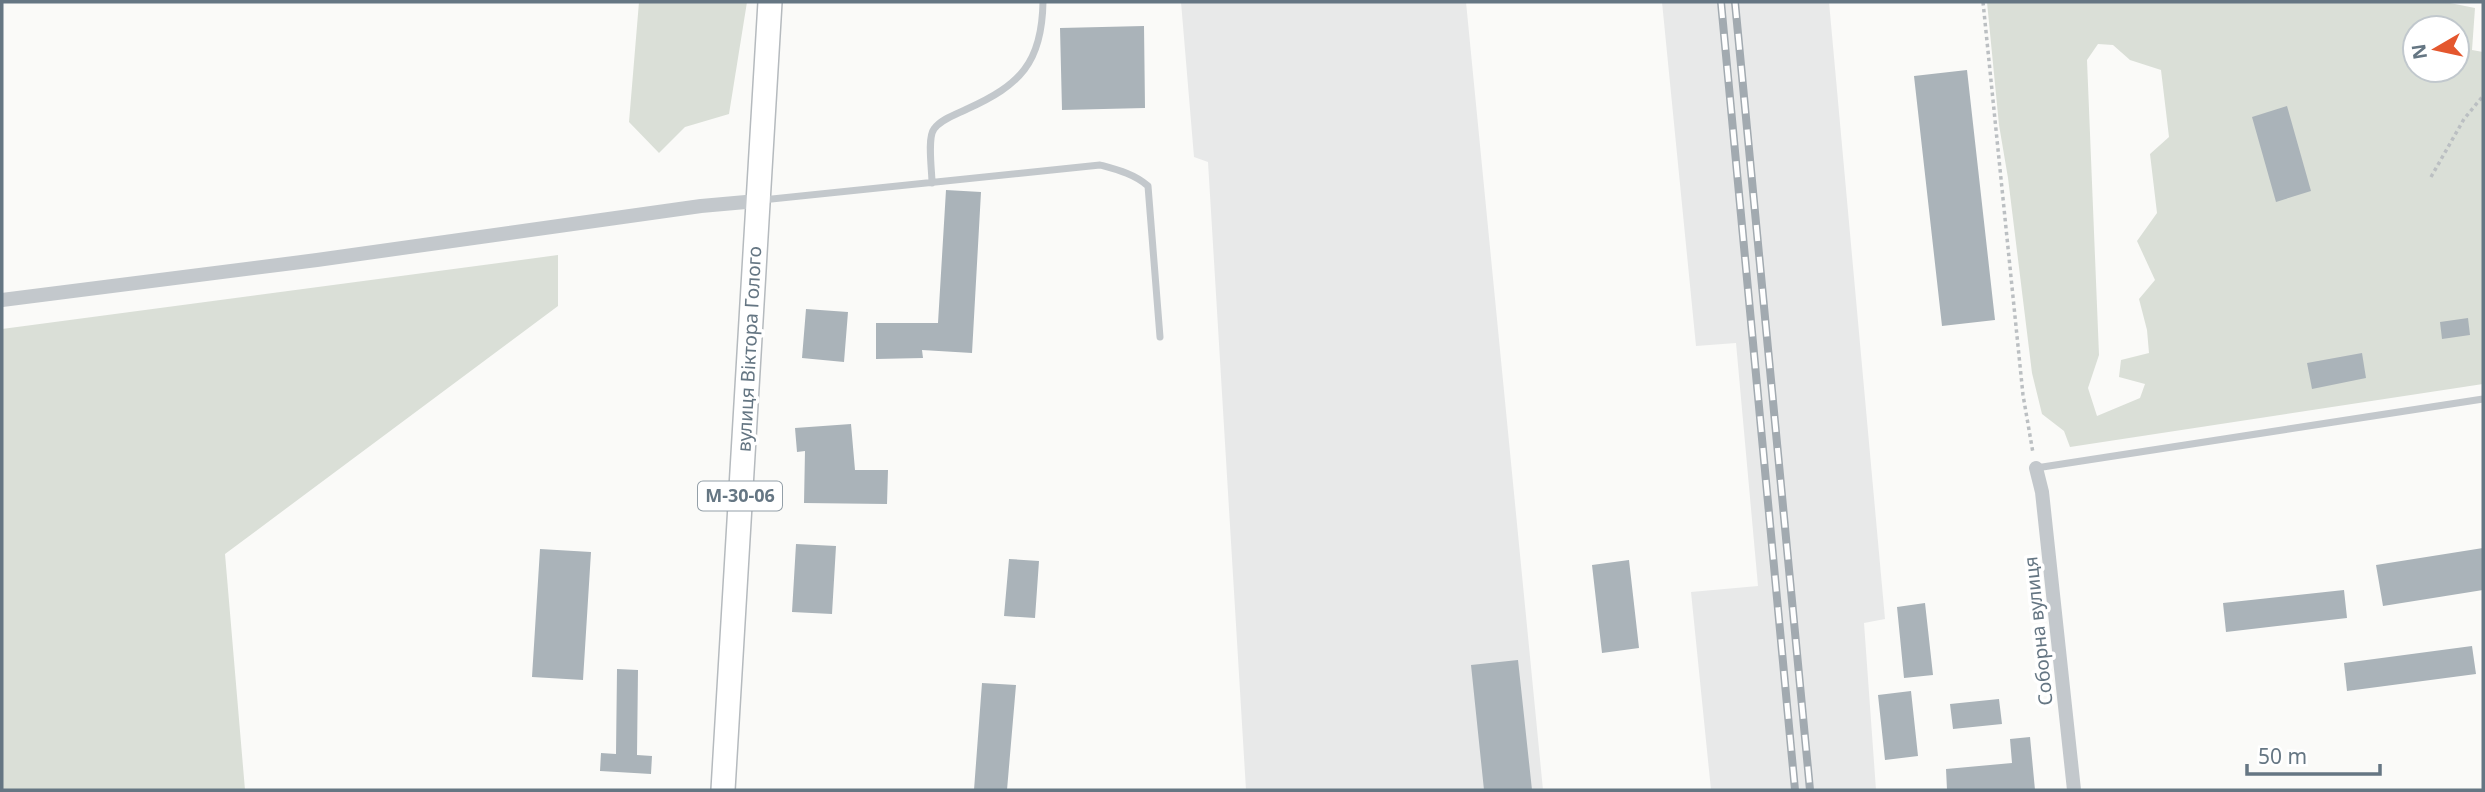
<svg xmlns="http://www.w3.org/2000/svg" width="2485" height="792" viewBox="0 0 2485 792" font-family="'Noto Sans',sans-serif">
	<rect width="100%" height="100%" fill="#fafaf8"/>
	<!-- built -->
	<path fill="#e8e9e9" d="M1181 2H1466L1543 790H1246L1208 162 1194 157Z
		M1662 2H1829L1885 619 1864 623 1876 790H1711L1691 592 1758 586 1736 343 1696 346Z"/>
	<!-- green -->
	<path fill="#dadfd7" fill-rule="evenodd" d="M639 2H747L729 114 685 127 659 153 629 122Z
		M1987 2H2445L2475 8 2472 50 2483 52V384L2070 447 2064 431 2042 414 2032 373 2008 178 1999 125ZM2415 28H2457V70H2415ZM2098 44 2113 45 2130 60 2161 70 2169 137 2150 154 2157 213 2137 241 2155 280 2139 299 2147 330 2149 353 2121 360 2119 377 2145 384 2140 398 2097 416 2088 388 2099 355 2087 60Z
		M558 255V306L225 554 245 790H2V329Z"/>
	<!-- building -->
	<path fill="#aab3b9" d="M1144 26 1145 108 1062 110 1060 28Z
		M1967 70 1995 320 1942 326 1914 76Z
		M2287 106 2311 191 2276 202 2252 117Z
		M946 190 981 192 972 353 922 350 923 358 876 359V323H938Z
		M806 309 848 312 844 362 802 358Z
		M2468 318 2470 335 2442 339 2440 322Z
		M2362 353 2366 378 2312 389 2307 363Z
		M851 424 855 470H888L887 504 804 503 805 451 797 452 795 428Z
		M796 544 836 546 832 614 792 612Z
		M2483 548V590L2383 606 2376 565Z
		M540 549 591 552 583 680 532 677Z
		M1009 559 1039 561 1035 618 1004 616Z
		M1629 560 1639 648 1602 653 1592 565Z
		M2344 590 2347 618 2226 632 2223 603Z
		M1925 603 1933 675 1904 678 1897 607Z
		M2472 646 2476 674 2347 691 2344 663Z
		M1518 660 1532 790H1484L1471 665Z
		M617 669 638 670 637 755 652 756 651 774 600 771 601 753 616 754Z
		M982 683 1016 685 1007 790H974Z
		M1911 691 1918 756 1885 760 1878 695Z
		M1999 699 2002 724 1953 729 1950 704Z
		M2030 737 2035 790H1947L1946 769 2012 763 2010 739Z"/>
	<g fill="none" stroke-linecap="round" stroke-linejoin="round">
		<defs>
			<path id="primary" d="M723 790 770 2"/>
		</defs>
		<!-- primary casing -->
		<use href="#primary" stroke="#b5babe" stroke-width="26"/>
		<!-- path -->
		<path stroke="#bbbfc2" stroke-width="3.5" stroke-dasharray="3.5 3.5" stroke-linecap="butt" d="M1983 2 2023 395 2033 453
			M2431 177 2464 119 2483 96"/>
		<!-- service -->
		<path stroke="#c3c8cc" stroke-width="7" d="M932 183C932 170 927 138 934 129 941 119 957 114 967 109 1020 85 1042 63 1043 2
			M761 200 1100 165C1118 170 1134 174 1148 186L1160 337
			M2036 468 2483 399"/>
		<!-- minor -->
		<path stroke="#c3c8cc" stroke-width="14" d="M2 300 317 260 701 206 757 201
			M2036 468 2042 492 2074 790"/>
		<!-- primary -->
		<use href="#primary" stroke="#fff" stroke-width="23"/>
		<defs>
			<path id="rail" d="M1721 2 1795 790
				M1735 2 1810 790"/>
		</defs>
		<!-- rail casing -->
		<use href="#rail" stroke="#a2aab0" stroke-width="8"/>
		<!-- rail -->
		<use href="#rail" stroke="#fff" stroke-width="5" stroke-dasharray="16" stroke-linecap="butt"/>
	</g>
	<g text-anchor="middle" stroke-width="7" stroke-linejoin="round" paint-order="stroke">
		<!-- shield labels -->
		<rect fill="#fff" stroke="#939fa8" stroke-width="2" x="698" y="481.5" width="84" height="29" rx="5"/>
		<g font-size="18" font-weight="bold" fill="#657683">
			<text x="740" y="502">М-30-06</text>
		</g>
		<!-- street labels -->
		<g font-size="19" fill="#657683" stroke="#fff">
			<text transform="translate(749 349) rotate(-87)" y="7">вулиця Віктора Голого</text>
			<text transform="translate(2038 631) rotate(-96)" y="7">Соборна вулиця</text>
		</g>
	</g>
	<!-- border -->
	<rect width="2485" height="792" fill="none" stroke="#657683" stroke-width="7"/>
	<!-- north arrow -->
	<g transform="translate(2436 49) rotate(261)"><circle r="33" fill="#ffffff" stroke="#c1c8cd" stroke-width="2"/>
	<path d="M0-5L12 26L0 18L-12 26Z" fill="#e4572e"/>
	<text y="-10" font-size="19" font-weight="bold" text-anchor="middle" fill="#657683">N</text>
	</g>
	<!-- scale -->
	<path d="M2247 764v10h133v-10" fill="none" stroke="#657683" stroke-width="3.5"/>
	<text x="2258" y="764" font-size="21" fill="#657683" stroke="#ffffff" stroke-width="5" paint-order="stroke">50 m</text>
</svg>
